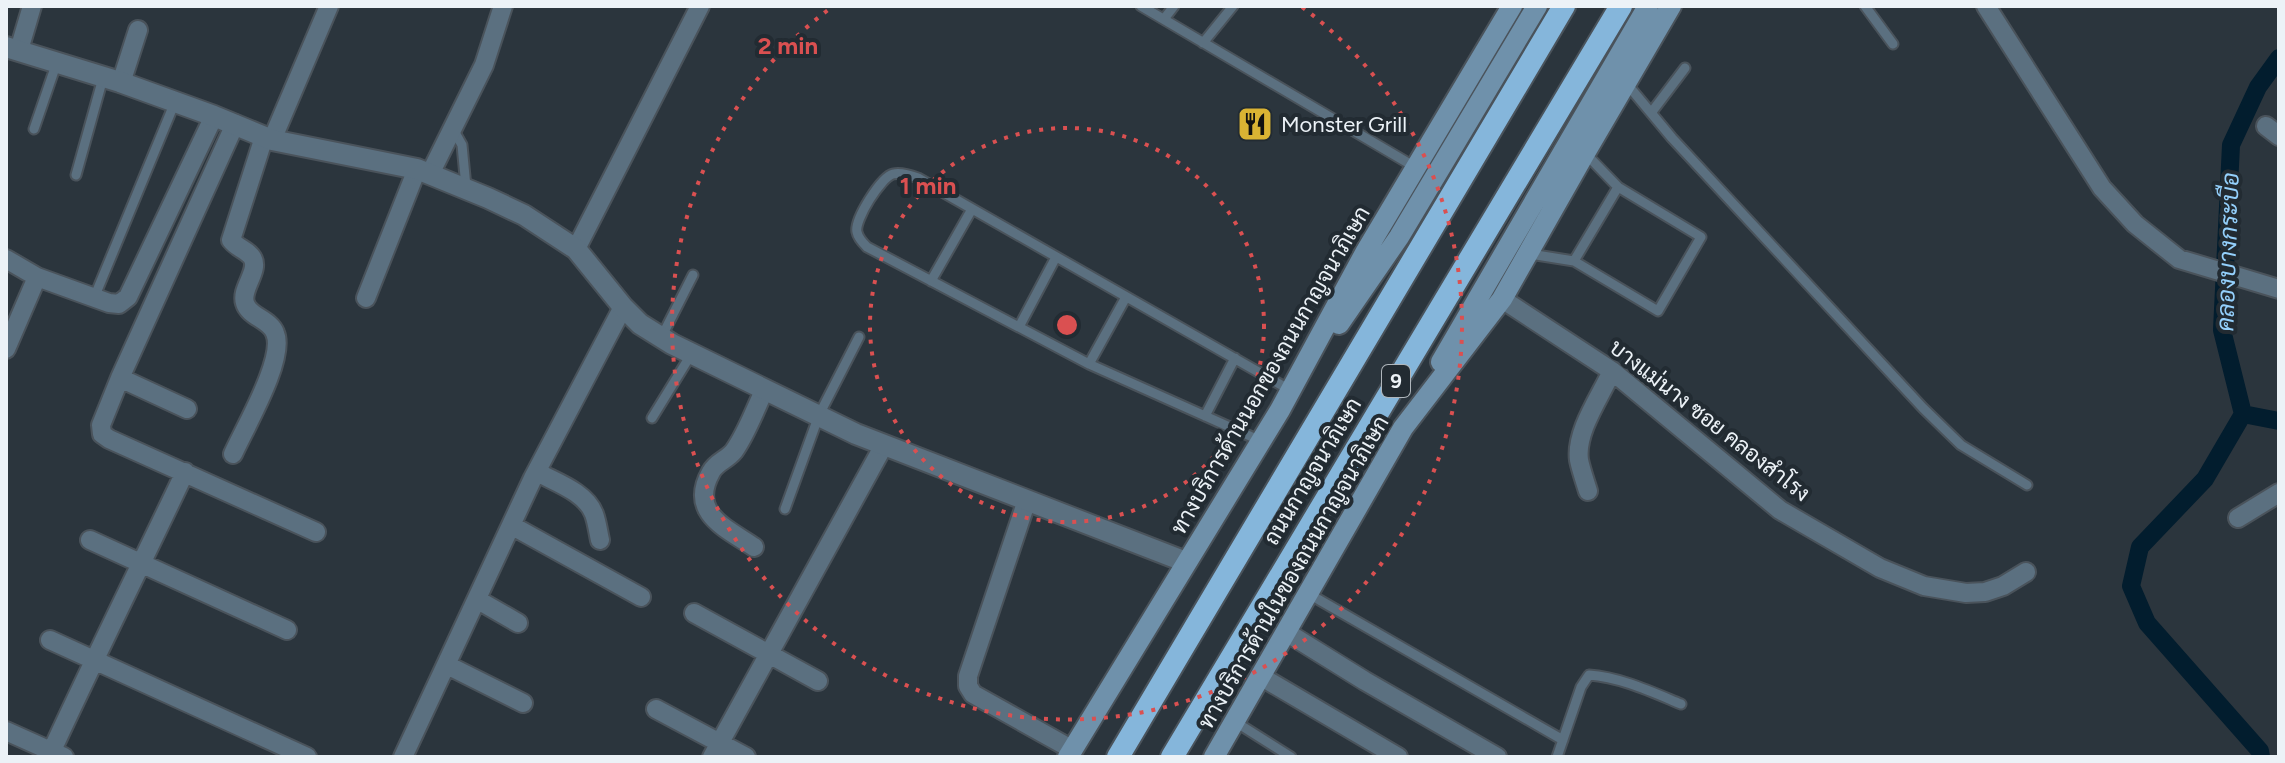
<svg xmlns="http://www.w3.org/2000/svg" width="2285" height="763" viewBox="0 0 2285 763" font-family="Figtree,Sarabun,sans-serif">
	<rect width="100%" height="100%" fill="#2b353d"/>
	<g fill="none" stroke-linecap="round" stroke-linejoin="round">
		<!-- canal -->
		<path stroke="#021d2e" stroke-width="18" d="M2243 414 2279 421
			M2261 757 2260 751 2147 623 2131 586 2140 547 2205 479 2243 414 2222 330 2231 145 2258 87 2279 58"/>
		<defs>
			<path id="service" d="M1141 6 1415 167
				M1865 6 1893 44
				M1164 19 1174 6
				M1203 43 1233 6
				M1627 84 1672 138 1923 408 1961 445 2027 485
				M1651 113 1685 68
				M34 129 57 62
				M453 129 462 145 466 187
				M76 175 103 78
				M1530 254 1574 261 1658 311 1701 237 1618 187 1585 153
				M1574 261 1618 187
				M931 281 972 209
				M94 298 175 102
				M1019 327 1056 257
				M661 338 693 275
				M1089 364 1126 297
				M1205 416 1235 358
				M652 418 692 353
				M1261 441 1089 364 867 247C863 243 858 238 857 232 854 220 881 177 893 174 901 172 910 175 918 178L1290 390
				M785 509 819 415 859 337
				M1309 594 1563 740
				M1234 721 1291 757
				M1557 757 1581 687 1589 675C1620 677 1652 692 1681 704"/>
			<path id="minor" d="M1986 6 2102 188 2135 224 2179 259 2279 289
				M19 50 32 6
				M121 83 138 30
				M235 124 120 378 101 425 102 434 109 439 316 532
				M2266 126 2279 136
				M272 140 329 6
				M430 174 484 65 503 6
				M576 249 700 6
				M6 259 37 277
				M366 298 417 169
				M1502 299 1612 371 1780 510 1880 568 1924 586 1966 593 1985 592 2003 586 2026 572
				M6 349 37 277 109 303 119 304 128 297 214 116
				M120 378 187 409
				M233 454C244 429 286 358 275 333 270 319 249 317 245 303 240 288 262 269 251 256 245 249 237 248 231 240L264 137
				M537 472C555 482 586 492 594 514 597 522 598 531 600 540
				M1588 491C1585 481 1581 470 1579 460 1575 432 1600 397 1612 371
				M1027 500 968 676V686L973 694 1073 750
				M2238 518 2279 493
				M511 525 641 597
				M90 540 287 630
				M754 547C726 528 688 513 711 472 716 462 727 460 734 451 747 433 755 409 765 389
				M478 600 518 623
				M694 613 818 681
				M1286 632 1365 681 1497 757
				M50 640 307 757
				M447 665 523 703
				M1260 676 1398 757
				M656 709 746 757
				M6 731 64 757
				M49 757C93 661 140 567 185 472
				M403 757 533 478 623 307
				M712 757 884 445"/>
			<path id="tertiary" d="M6 47 120 82 214 116 272 140 417 169 488 198 524 215 576 249 623 307 640 324 672 344 856 434 1186 562"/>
			<path id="secondary" d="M1339 324 1399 237 1537 6
				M1441 362 1648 6
				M1068 757 1280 410 1366 251 1512 6
				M1214 757 1403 428 1502 299 1585 153 1671 6"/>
			<path id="trunk" d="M1118 757 1564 6
				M1172 757 1621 6"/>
		</defs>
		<!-- service casing -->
		<use href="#service" stroke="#4a535b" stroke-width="13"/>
		<!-- minor casing -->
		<use href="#minor" stroke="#4a535b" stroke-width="22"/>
		<!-- tertiary casing -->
		<use href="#tertiary" stroke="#4a535b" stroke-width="24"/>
		<!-- secondary casing -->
		<use href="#secondary" stroke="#4a535b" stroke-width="24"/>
		<!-- trunk casing -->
		<use href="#trunk" stroke="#4a535b" stroke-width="26"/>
		<!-- service -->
		<use href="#service" stroke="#5b7080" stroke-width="9"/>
		<!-- minor -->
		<use href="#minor" stroke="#5b7080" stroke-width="18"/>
		<!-- tertiary -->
		<use href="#tertiary" stroke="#5b7080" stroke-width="20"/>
		<!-- secondary -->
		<use href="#secondary" stroke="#6f91ab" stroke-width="20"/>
		<!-- trunk -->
		<use href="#trunk" stroke="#85b6db" stroke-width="22"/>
	</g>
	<!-- distance rings -->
	<g fill="none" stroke="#da5051" stroke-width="4" stroke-dasharray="4 8">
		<circle cx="1067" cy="325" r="197"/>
		<path d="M1302 7A395 395 0 1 1 832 7"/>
	</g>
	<!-- icons -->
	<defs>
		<symbol id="restaurant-square" viewBox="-11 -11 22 22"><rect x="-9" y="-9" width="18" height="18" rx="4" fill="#dab333" stroke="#222b32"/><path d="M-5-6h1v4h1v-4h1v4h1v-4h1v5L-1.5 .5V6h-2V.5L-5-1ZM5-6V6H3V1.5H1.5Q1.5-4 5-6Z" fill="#111"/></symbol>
	</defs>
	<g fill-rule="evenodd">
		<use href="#restaurant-square" x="1235" y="104" width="40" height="40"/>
	</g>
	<g text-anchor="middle" stroke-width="8" stroke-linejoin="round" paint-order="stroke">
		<!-- shield labels -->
		<rect fill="#222b32" stroke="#afb6bc" stroke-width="2" x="1382" y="365" width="28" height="32" rx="6"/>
		<g font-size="20" font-weight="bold" fill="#ecf2f7">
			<text x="1396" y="388">9</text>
		</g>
		<!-- poi labels -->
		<g font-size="22" fill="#ecf2f7" stroke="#222b32" text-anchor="start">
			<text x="1281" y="132">Monster Grill</text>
		</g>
		<!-- street labels -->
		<g font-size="22" fill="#ecf2f7" stroke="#222b32">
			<text transform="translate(1270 370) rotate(-60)" y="8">ทางบริการด้านนอกของถนนกาญจนาภิเษก</text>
			<text transform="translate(1710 420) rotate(38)" y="8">บางแม่นาง ซอย คลองสำโรง</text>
			<text transform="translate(1312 471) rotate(-59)" y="8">ถนนกาญจนาภิเษก</text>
			<text transform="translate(1293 572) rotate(-60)" y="8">ทางบริการด้านในของถนนกาญจนาภิเษก</text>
		</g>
		<!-- water labels -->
		<g font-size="24" font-style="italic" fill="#94d0fc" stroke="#222b32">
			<text transform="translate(2228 252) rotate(-88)" y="8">คลองบางกระบือ</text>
		</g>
	</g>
	<circle cx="1067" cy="325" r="12" fill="#da5051" stroke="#222b32" stroke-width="4"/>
	<g font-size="24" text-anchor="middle" font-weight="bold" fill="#da5051" stroke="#222b32" stroke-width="8" stroke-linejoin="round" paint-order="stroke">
		<text x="788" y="54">2 min</text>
		<text x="928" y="194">1 min</text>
	</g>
	<!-- border -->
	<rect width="2285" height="763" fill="none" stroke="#ecf2f7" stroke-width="16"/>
</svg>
